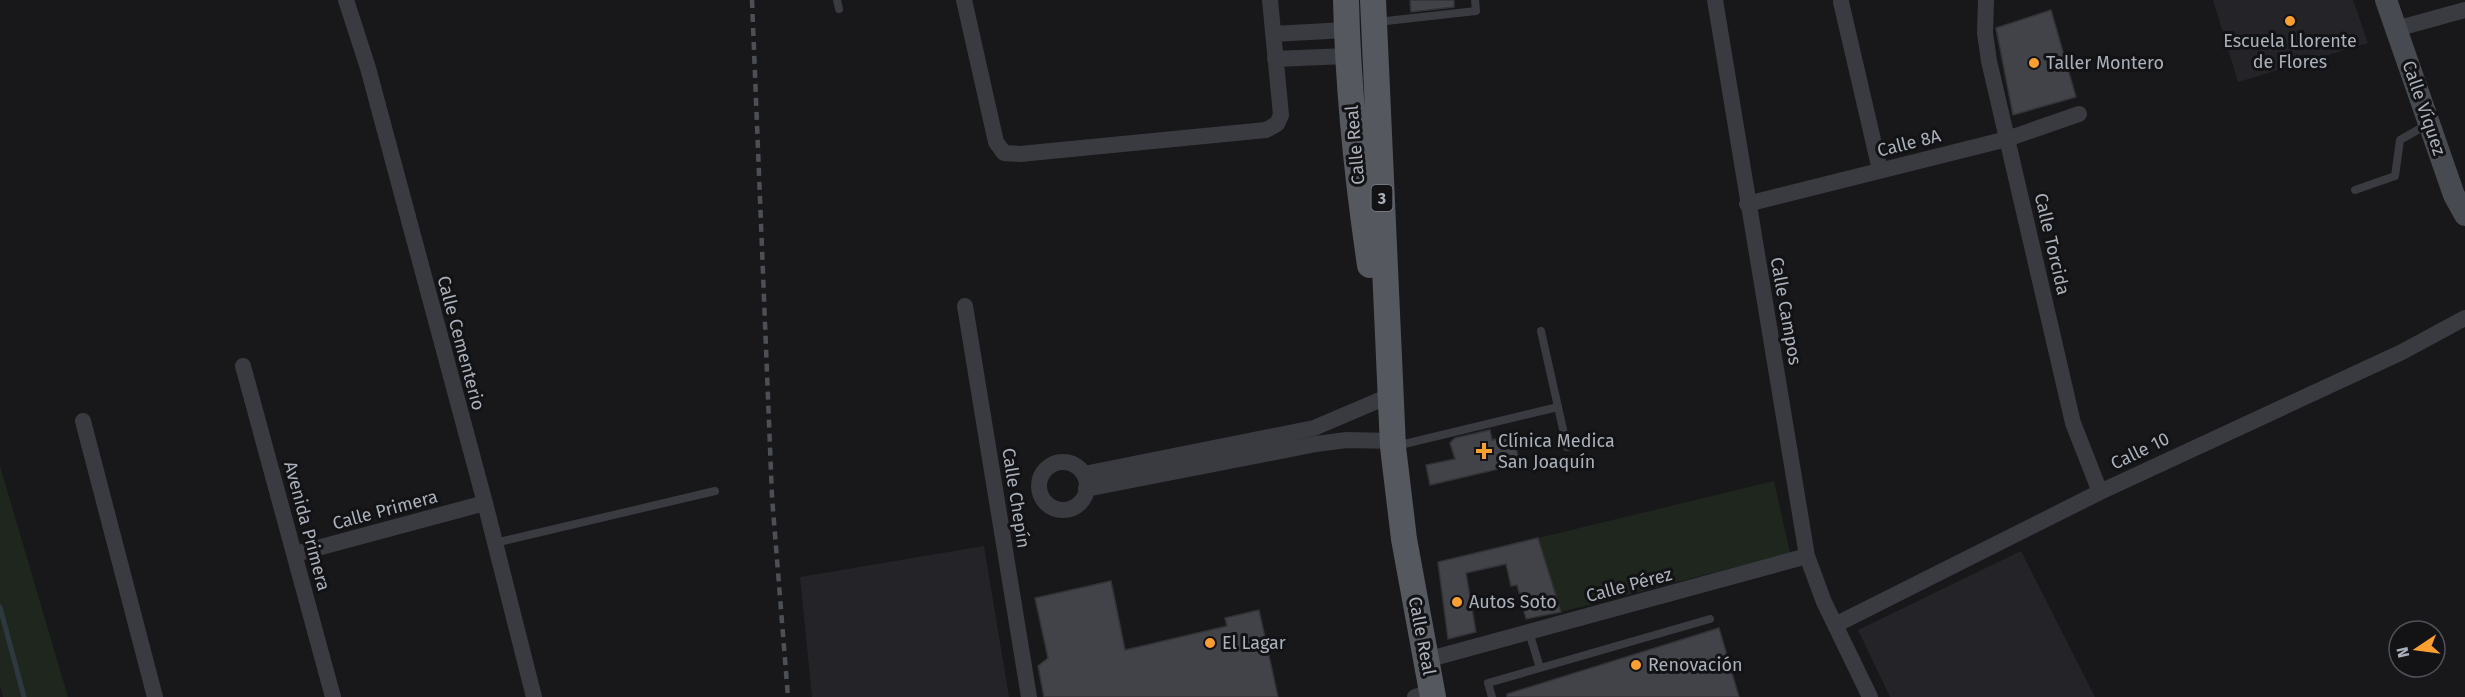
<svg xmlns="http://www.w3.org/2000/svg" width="2465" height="697" viewBox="0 0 2465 697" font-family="'Fira Sans',sans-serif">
	<rect width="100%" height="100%" fill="#18181b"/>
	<!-- built -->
	<path fill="#242428" d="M2213 0H2353L2368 43 2238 82Z
		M984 546 1009 697H812L800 577Z
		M2021 551 2095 697H1890L1858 630Z"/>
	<!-- green -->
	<path fill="#1e261e" d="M0 466 68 697H3L0 686Z
		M1774 481 1790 553 1561 612 1538 538Z"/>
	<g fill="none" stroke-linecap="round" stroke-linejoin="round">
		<!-- stream -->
		<path stroke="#2d393f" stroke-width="5" d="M0 607 24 697"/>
	</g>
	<!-- building -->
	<path fill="#424348" stroke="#323337" stroke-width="1.5" d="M1410 0H1454V7L1411 12Z
		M2051 10 2076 97 2013 115 1996 28Z
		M1490 430 1492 440 1513 435 1520 464 1430 485 1426 465 1455 459 1450 443 1455 438Z
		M1538 538 1561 612 1526 619 1517 585 1511 586 1506 564 1466 573 1476 632 1448 639 1438 562Z
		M1111 581 1125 650 1227 626 1225 618 1259 610 1278 697H1044L1038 666 1048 658 1035 598Z
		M1719 628 1739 697H1507V694Z"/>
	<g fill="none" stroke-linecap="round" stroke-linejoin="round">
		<!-- service -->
		<path stroke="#393b40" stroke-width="8" d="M837 0 839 9
			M1377 22 1476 11 1475 0
			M2355 190 2395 176 2400 140 2428 124
			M1541 331 1567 447
			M1396 446 1558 407
			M495 543 715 491
			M1540 668 1710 619
			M1492 697 1488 683 1540 668 1529 632"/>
		<!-- minor -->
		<path stroke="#393b40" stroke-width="16" d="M346 0 368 68 485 503 534 697
			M964 0 996 142 1004 153 1020 154 1266 130 1277 124 1281 115 1270 0
			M1715 0 1807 556 1824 602 1870 697
			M1986 0 1985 33 1989 61 2015 173 2073 423 2100 492
			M1841 2 1880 170
			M2396 29 2465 10
			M1273 34 1346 30
			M1275 59 1347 56
			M1747 204 2007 139 2079 114
			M965 306 1029 697
			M243 366 333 697
			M83 421 155 697
			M1039 486a24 24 0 1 1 48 0a24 24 0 1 1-48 0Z
			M1084 474 1314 428 1389 396
			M1086 489 1316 444 1347 440 1392 441
			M295 554 485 503
			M1835 625 2100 492 2402 352 2465 318
			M1426 660 1807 556
			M1415 697 1433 692"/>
		<!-- secondary -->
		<path stroke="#474a50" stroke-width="22" d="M2386 0 2454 195 2465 215"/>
		<!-- primary -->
		<path stroke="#55585f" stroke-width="26" d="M1346 0C1348 88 1357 177 1370 265
			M1373 0 1393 447 1404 539 1433 697"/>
		<!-- rail -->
		<path stroke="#4c4f55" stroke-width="4.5" stroke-dasharray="8 6" stroke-linecap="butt" d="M752 0 772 497 788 697"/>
	</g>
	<!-- markers -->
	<g fill="#fba030" stroke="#131316" stroke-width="2">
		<circle cx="2290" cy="21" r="6"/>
		<circle cx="2034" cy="63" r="6"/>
		<path d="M1481 442h6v6h6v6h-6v6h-6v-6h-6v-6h6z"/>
		<circle cx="1457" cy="602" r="6"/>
		<circle cx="1210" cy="643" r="6"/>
		<circle cx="1636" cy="665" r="6"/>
	</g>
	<g text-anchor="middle" stroke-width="6" stroke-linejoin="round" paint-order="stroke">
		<!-- shield labels -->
		<rect fill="#131316" stroke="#7d828a" stroke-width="1.5" x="1371.5" y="185" width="21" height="26" rx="4.5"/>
		<g font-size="16" font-weight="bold" fill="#aab1bb">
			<text x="1382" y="204">3</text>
		</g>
		<!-- poi labels -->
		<g font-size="18" fill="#aab1bb" stroke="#131316" text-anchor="start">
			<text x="2290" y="47" text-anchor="middle">Escuela Llorente<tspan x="2290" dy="21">de Flores</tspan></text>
			<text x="2046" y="69">Taller Montero</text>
			<text x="1498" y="447">Clínica Medica<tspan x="1498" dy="21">San Joaquín</tspan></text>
			<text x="1469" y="608">Autos Soto</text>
			<text x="1222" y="649">El Lagar</text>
			<text x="1648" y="671">Renovación</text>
		</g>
		<!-- street labels -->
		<g font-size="18" fill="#aab1bb" stroke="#131316">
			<text transform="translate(2424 108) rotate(71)" y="6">Calle Víquez</text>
			<text transform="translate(1909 143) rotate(-14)" y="6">Calle 8A</text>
			<text transform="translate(1355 145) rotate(-95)" y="6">Calle Real</text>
			<text transform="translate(2052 244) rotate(77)" y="6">Calle Torcida</text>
			<text transform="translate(1786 311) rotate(80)" y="6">Calle Campos</text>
			<text transform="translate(461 343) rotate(75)" y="6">Calle Cementerio</text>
			<text transform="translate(2140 451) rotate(-26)" y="6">Calle 10</text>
			<text transform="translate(1016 498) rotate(81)" y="6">Calle Chepín</text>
			<text transform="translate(385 510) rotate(-15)" y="6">Calle Primera</text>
			<text transform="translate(307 526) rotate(75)" y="6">Avenida Primera</text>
			<text transform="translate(1629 585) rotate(-15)" y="6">Calle Pérez</text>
			<text transform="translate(1422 636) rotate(79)" y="6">Calle Real</text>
		</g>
	</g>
	<!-- north arrow -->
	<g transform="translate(2417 649) rotate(257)"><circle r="28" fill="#131316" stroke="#4f5258" stroke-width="1.5"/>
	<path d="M0-4.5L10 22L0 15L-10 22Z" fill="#fba030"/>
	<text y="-9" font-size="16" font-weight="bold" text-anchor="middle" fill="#aab1bb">N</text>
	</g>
</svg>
